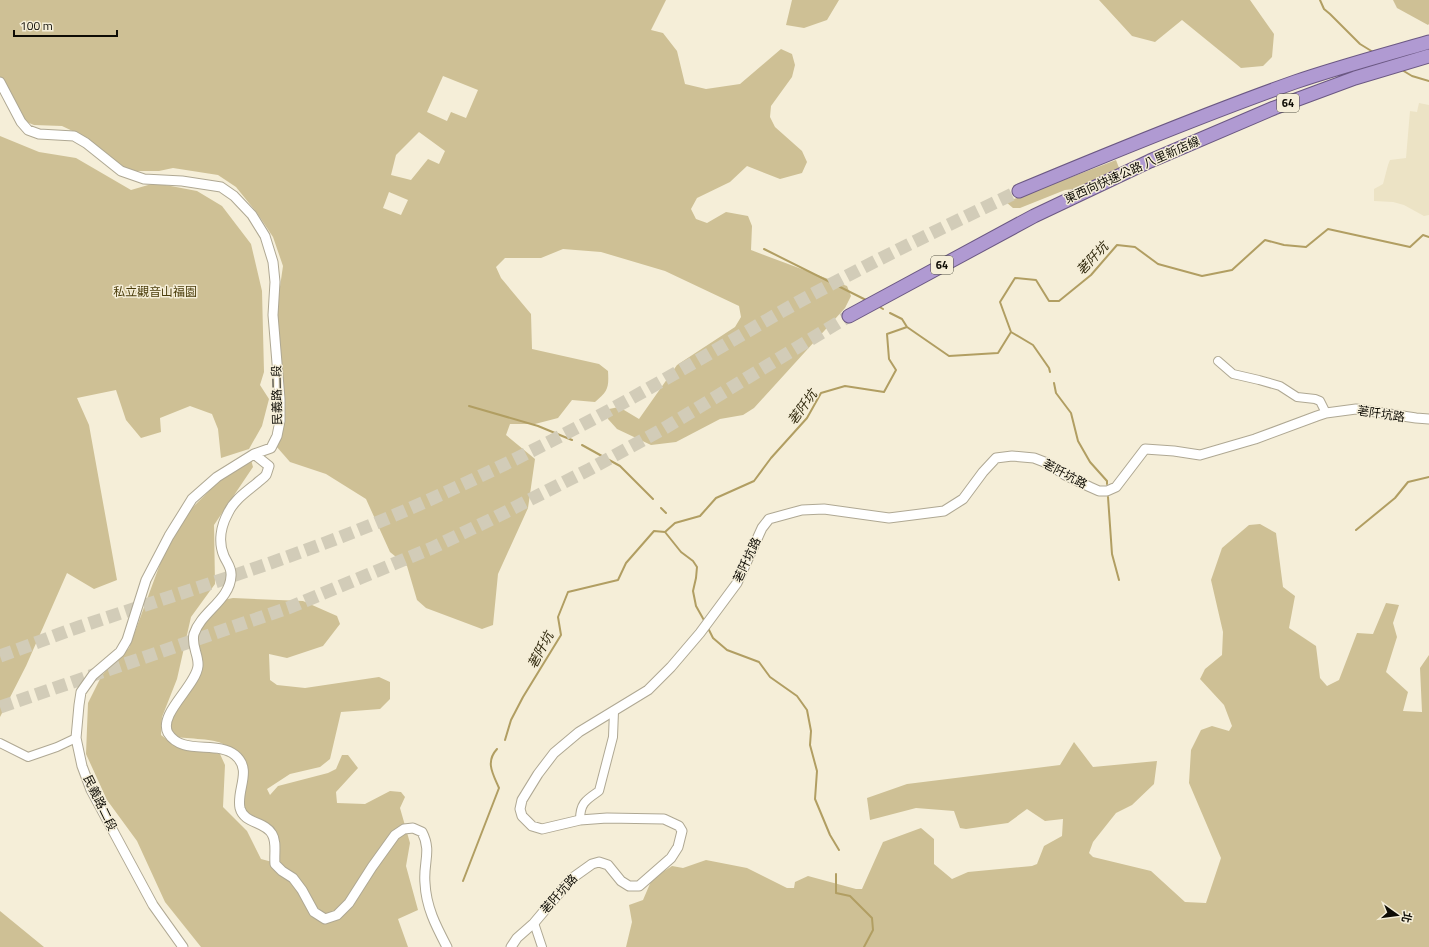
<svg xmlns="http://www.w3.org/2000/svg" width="1429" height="947" viewBox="0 0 1429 947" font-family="'Titillium Web','Noto Sans TC',sans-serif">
	<rect width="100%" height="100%" fill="#f5eed8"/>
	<!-- built -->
	<path fill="#ece3c5" d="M1419 103 1429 105V215L1424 216 1404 205 1393 202 1374 201V189L1383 184 1388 165 1390 160 1406 158 1410 111 1417 112Z"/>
	<!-- green -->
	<path fill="#cec095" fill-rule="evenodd" d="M0 0H666L651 30 663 33 677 51 685 84 706 89 740 84 781 49 792 54 795 65 792 77 771 106 770 117 775 127 802 151 807 162 802 173 780 179 747 166 730 182 697 198 691 209 696 219 707 223 726 212 748 216 752 226 751 250 847 286 851 296 845 308 754 408 743 415 720 419 676 442 651 445 617 429 608 419 609 409 619 407 639 419 677 365 735 327 741 317 739 306 665 271 601 252 563 249 541 258H505L496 267 501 278 531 314 532 349 599 364 608 371C609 388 608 391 595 402L572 400 558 418 535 424H510L506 435 535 459 528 508 498 574 493 625 482 629 426 608 417 600 407 566 390 552 366 499 326 474 290 462 276 446 274 435 280 352 276 314 283 266 273 237 257 213 236 187 218 175 173 168 159 171H135L120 166 79 134 62 126 34 125 17 118 0 83ZM443 76 478 90 466 118 451 112 447 121 427 112ZM419 132 445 151 439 164 428 159 411 180 391 175 396 155ZM389 192 408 200 401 215 383 208Z
		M792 0H839L827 20 804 28 786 25Z
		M1099 0H1250L1274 34 1272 57 1263 66 1241 68 1182 20 1155 42 1132 36Z
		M1393 0H1429V24L1428 25 1397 8Z
		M0 136 39 152 76 158 131 190 155 183 197 191 222 206 251 244 262 291 264 372 260 385 269 399 262 426 249 449 221 458 218 429 212 414 190 406 160 418 161 432 141 438 126 420 116 390 77 398 89 425 117 580 94 589 67 573 26 666 0 717Z
		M1116 160 1119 168 1074 189 1065 190 1020 208H1013L1006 202Z
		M250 456 253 467 214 525 215 584 191 617 177 679 162 717 161 735 174 745 220 754 225 765 223 807 247 831 261 859 276 863 269 828C262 824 253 821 247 816 225 799 255 757 221 743 213 739 183 738 172 737L168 727 196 667 193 640 213 602 233 598 303 601 337 616 340 624 323 646 287 658 269 654 270 680 277 685 305 688 379 677 390 682V699L380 709 341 712 330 759 320 767 290 774 267 789 270 795 278 786 328 773 336 769 342 755H348L358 768 336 792 337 803 365 804 390 791 401 792 405 797 400 808 410 843 406 866 418 910 398 919 408 947H201L165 902 137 841 107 800 86 754 88 703 102 675 129 648 170 537 184 516 240 460Z
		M1260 524 1276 533 1283 587 1295 596 1289 628 1316 646 1320 678 1327 686 1339 680 1357 633 1373 634 1386 603 1399 605 1393 623 1397 637 1386 672 1408 692 1403 711 1422 712 1420 668 1429 655V947H626L632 922 629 905 643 900 652 879 672 866 683 868 706 860 747 868 787 888H794L795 882 808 876 856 889H862L883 842 921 828 934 839V864L952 879 968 872 1032 866 1037 864 1044 846 1062 836 1063 819 1045 821 1027 809 1008 823 966 829 960 828 954 811 916 808 870 820 867 798 907 784 1060 765 1074 742 1093 767 1157 761 1154 784 1132 805 1116 813 1093 842 1089 853 1093 857 1151 871 1185 902 1206 903 1221 858 1189 783 1191 750 1201 730 1212 726 1229 731 1232 726 1224 705 1200 679 1205 669 1222 655 1223 632 1211 580 1222 548 1249 525Z
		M0 911 44 947H0Z"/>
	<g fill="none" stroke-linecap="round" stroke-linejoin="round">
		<!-- stream -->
		<path stroke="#b19e62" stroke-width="2" d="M1320 0 1324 9 1330 14 1360 44 1373 52
			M1402 70 1412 76 1429 81
			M764 249 866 300
			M878 306 883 309
			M890 313 902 319 907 327
			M1011 332 1033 345 1049 368 1050 372
			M1054 383 1056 393 1071 413 1078 441 1090 462 1107 481V484
			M469 406 538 426 572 440
			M582 445 620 466 653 499
			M1108 497 1112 554 1119 580
			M661 508 666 513
			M1356 530 1395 498 1408 482 1429 477
			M665 532 681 552 693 561 697 567 696 578 693 591 696 606 705 622
			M708 628 713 638 727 650 759 662 770 677 797 696 807 710 811 731 810 745 817 771 815 799 830 835 839 850
			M505 740 511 720 523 697 561 635 558 617 568 592 618 580 626 563 654 531 665 532 675 523 700 516 716 498 754 481 771 458 807 418 821 393 845 386 884 392 896 370 889 359 887 334 907 327 949 356 998 353 1011 332 1000 302 1015 278 1036 280 1049 301H1059L1091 275 1117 245 1135 247 1158 264 1202 276 1232 270 1265 240 1284 245 1306 247 1328 229 1410 247 1423 235 1429 237
			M836 874V893L850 896 872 918 873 930 864 947
			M463 881 499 788C493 774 485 762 497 749"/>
		<!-- trunk-tunnel -->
		<path stroke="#d2ccb8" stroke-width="13" stroke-dasharray="13 6" stroke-linecap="butt" d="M0 656C26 647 53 636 79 627 198 587 315 552 429 500 508 464 585 425 660 382 708 355 754 327 802 300 873 261 946 226 1019 191
			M0 707 288 608 432 548 494 518 590 469 663 429 849 316"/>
		<defs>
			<path id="minor" d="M1218 361 1233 374 1259 380 1280 386 1297 397 1315 399 1320 401 1326 413
				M0 743 28 757 57 747 76 738
				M580 820C580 803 586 800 599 791L613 737 614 711
				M534 923 542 947"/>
			<path id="tertiary" d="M0 82 21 122 28 130 39 134 74 136 86 143 121 171 144 179 182 181 221 187 234 196 252 215 265 236 273 262 275 282 273 315 280 399V421L277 436 271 448 254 454 217 477 192 499 169 536 146 580 127 640 120 652 93 675 81 692 79 705 76 738 82 766 91 790 153 905 183 947
				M254 454 269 466C268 469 267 473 266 475 264 478 260 480 257 483 246 492 234 500 228 513 221 526 218 542 224 556 227 563 232 568 231 576 230 600 201 612 194 634 191 646 199 655 198 666 196 686 158 714 168 733 182 756 217 740 235 755 253 770 236 790 240 808 244 824 265 821 272 834 277 842 274 854 275 864L282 871 293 878 302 890 314 912 325 919 337 915 349 903 372 867 395 835 404 829 413 828 422 832C432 851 423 863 425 883 426 907 436 926 447 947
				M511 947 517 938 534 923 571 879 592 864 599 862 608 865 621 881 629 886H639L671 858 678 847 682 831 679 826 664 819 607 818 580 820 542 829 532 826 522 816 520 809 522 800 538 774 554 753 579 732 648 690 671 667 700 633 737 583 762 528 769 519 802 510 824 509 889 518 944 511 963 499 983 472 996 458 1012 456 1034 458 1047 463 1065 475 1090 487 1099 491H1107L1116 487 1145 449 1174 451 1200 455 1255 439 1317 416 1326 413 1356 409 1416 418 1429 419"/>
			<path id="trunk" d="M1019 191C1110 153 1202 115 1295 82 1339 67 1384 55 1429 42
				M849 316 1034 216 1150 161 1274 108 1355 78 1429 56"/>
		</defs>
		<!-- minor casing -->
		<use href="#minor" stroke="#afa893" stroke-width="10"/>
		<!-- tertiary casing -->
		<use href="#tertiary" stroke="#afa893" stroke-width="11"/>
		<!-- trunk casing -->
		<use href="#trunk" stroke="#6b5883" stroke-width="15"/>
		<!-- minor -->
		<use href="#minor" stroke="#fff" stroke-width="8"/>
		<!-- tertiary -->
		<use href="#tertiary" stroke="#fff" stroke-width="9"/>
		<!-- trunk -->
		<use href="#trunk" stroke="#b09ad2" stroke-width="13"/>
	</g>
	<g text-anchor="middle" stroke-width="3" stroke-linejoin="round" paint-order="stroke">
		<!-- shield labels -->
		<g fill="#f5eed8" stroke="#535044" stroke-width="1">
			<rect x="1277" y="94" width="22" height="18" rx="3"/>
			<rect x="931" y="256" width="22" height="18" rx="3"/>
		</g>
		<g font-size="11" font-weight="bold" fill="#0e0c05">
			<text x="1288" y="107">64</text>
			<text x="942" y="269">64</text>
		</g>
		<!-- street labels -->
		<g font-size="12" fill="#0e0c05" stroke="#f5eed8">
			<text transform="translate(1132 170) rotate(-24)" y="4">東西向快速公路 八里新店線</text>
			<text transform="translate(277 395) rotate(-91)" y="4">民義路二段</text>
			<text transform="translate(1381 414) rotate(8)" y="4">荖阡坑路</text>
			<text transform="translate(1065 474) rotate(28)" y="4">荖阡坑路</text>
			<text transform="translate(747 560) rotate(-65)" y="4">荖阡坑路</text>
			<text transform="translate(100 803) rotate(64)" y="4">民義路二段</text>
			<text transform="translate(559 894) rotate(-48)" y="4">荖阡坑路</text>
		</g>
		<!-- park labels -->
		<g font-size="12" fill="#4a3c0a" stroke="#f5eed8">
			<text x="155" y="296">私立觀音山福園</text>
		</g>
		<!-- water labels -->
		<g font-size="13" font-style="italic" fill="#31290d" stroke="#f5eed8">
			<text transform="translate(1092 258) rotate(-47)" y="5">荖阡坑</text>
			<text transform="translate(802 407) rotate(-54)" y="5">荖阡坑</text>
			<text transform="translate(540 650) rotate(-62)" y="5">荖阡坑</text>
		</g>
	</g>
	<!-- north arrow -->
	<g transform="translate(1397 915) rotate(104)" stroke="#f5eed8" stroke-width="3" paint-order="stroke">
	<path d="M0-3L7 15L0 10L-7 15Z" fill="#0e0c05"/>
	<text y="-6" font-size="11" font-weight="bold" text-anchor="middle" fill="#0e0c05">北</text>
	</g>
	<!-- scale -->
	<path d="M14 30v6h103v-6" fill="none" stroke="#0e0c05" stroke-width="2"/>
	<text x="20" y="30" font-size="12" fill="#0e0c05" stroke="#f5eed8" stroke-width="3" paint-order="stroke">100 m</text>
</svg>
